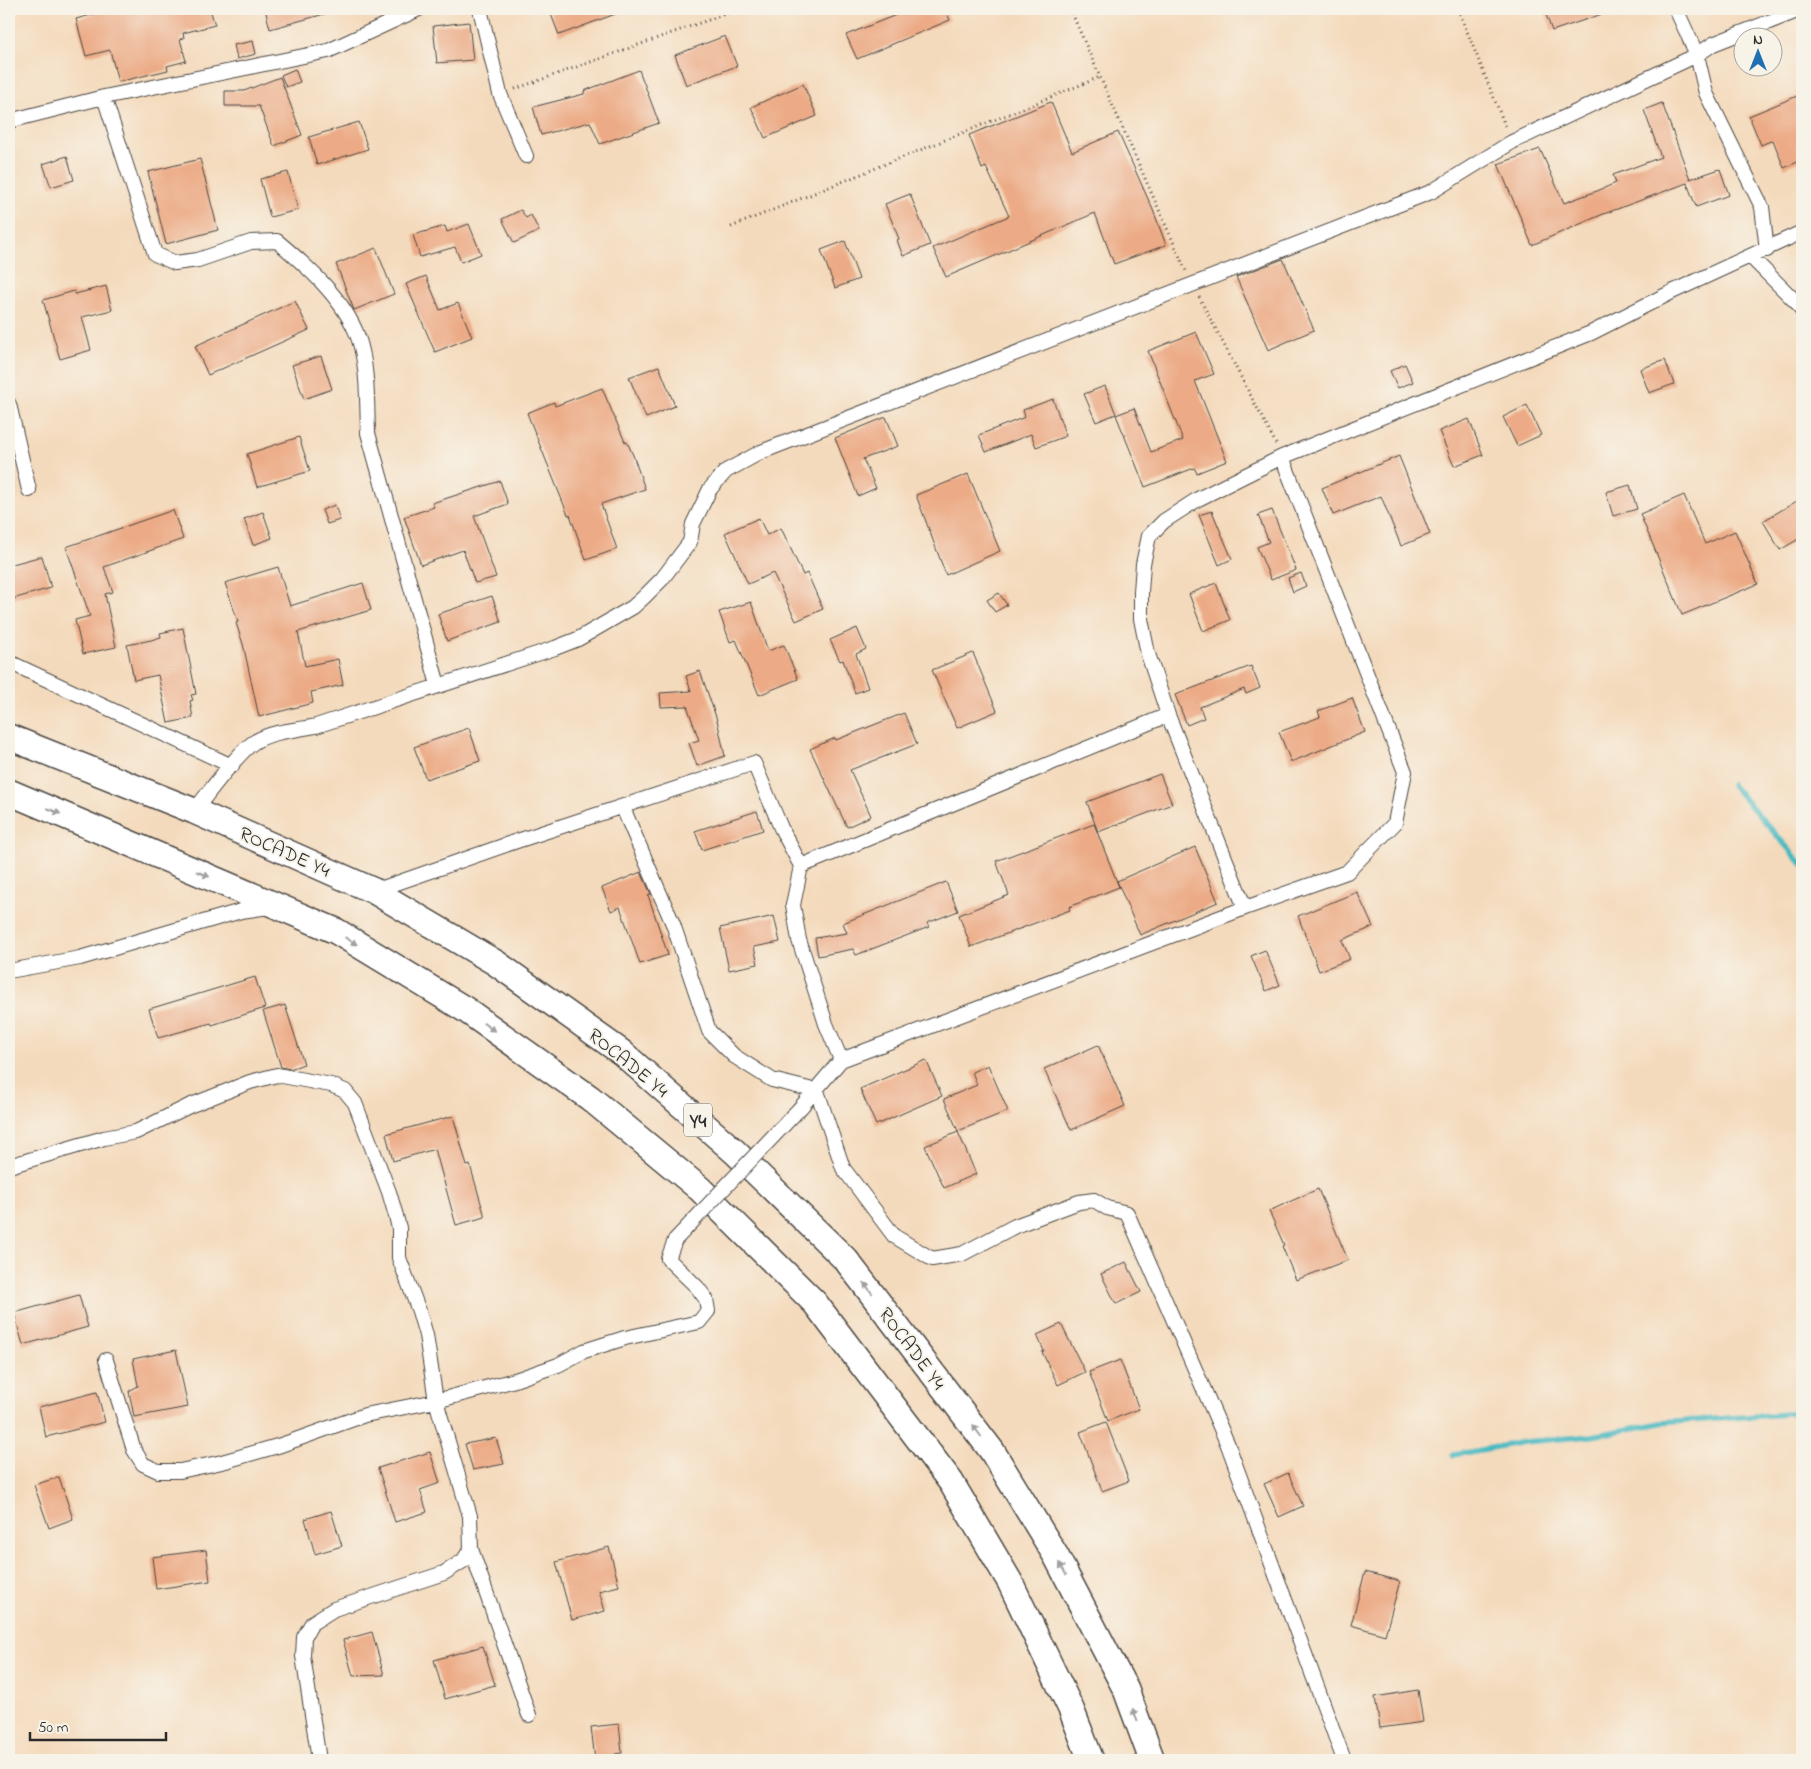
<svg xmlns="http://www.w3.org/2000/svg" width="1811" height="1769" viewBox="0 0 1811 1769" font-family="'Indie Flower',sans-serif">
	<rect width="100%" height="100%" fill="#f7f3e8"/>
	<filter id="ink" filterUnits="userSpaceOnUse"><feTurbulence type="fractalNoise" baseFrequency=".02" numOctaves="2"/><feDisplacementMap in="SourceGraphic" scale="10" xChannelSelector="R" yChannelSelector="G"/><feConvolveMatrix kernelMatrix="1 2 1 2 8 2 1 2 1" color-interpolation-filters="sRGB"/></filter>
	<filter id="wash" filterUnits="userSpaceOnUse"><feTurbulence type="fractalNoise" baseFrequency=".0096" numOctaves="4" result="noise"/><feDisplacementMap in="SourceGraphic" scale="20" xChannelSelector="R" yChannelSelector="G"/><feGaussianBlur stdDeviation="1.12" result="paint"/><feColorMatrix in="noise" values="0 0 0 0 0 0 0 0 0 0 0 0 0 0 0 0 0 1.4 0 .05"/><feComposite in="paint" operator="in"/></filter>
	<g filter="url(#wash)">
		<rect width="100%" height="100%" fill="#f4dabc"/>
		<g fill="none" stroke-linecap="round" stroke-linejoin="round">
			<!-- stream -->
			<path stroke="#4ab9c1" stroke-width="5.5" d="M1732 785 1802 864
				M1453 1455 1524 1442 1592 1436 1660 1423 1802 1413"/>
		</g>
		<g id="blocks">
			<!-- building -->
			<path fill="#ecab86" d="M113 9H210L215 25 183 33 184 38 180 39 186 61 167 66 168 70 118 82 110 50 86 56 76 19Z
				M265 9H327L328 13 270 29Z
				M549 9H626V10L559 35Z
				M911 9H945L950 20 857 59 846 35Z
				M1544 9H1610L1611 11 1552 31Z
				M469 22 473 60 437 63 433 26Z
				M725 36 737 66 686 85 675 55Z
				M253 41 256 54 237 59 234 45Z
				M295 69 300 82 286 87 281 75Z
				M639 70 659 123 600 144 590 122 541 135 533 107 584 94V91Z
				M280 77 302 135 274 146 259 106H225V91H244Z
				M803 84 817 116 765 138 751 107Z
				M1802 94V160L1784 168 1773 140 1761 145 1749 116Z
				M1051 102 1072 152 1118 132 1153 210 1166 245 1114 264 1095 213 946 277 933 248 1009 216 986 167 982 169 969 135Z
				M1662 103 1690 179 1720 169 1729 195 1696 207 1687 183 1601 215 1532 245 1498 164 1540 149 1564 203 1597 191 1616 183 1613 175 1661 157 1644 110Z
				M359 122 368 149 317 165 309 137Z
				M67 156 74 180 51 187 43 164Z
				M200 159 218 230 166 244 148 172Z
				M288 172 298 210 270 217 260 179Z
				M910 194 930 245 903 256 897 240 899 239 885 204Z
				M521 210 526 218 531 215 539 231 514 243 502 219Z
				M469 224 481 254 461 262 455 247 420 257 413 235 445 226 447 232Z
				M845 241 859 279 835 288 821 250Z
				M376 248 394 294 354 310 336 264Z
				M1283 259 1314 330 1268 350 1236 277Z
				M426 276 440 310 458 303 472 337 435 352 406 284Z
				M106 286 112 310 82 317 91 350 60 359 43 300 74 291 75 294Z
				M295 301 309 330 208 375 195 346Z
				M1196 332 1214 374 1195 381 1227 461 1197 473 1194 468 1145 487 1116 415 1134 408 1151 452 1183 440 1148 351Z
				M321 356 332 389 304 399 292 365Z
				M1665 360 1674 384 1649 393 1640 369Z
				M1405 364 1413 382 1398 388 1390 371Z
				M659 366 675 406 646 418 629 377Z
				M1105 386 1116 414 1096 422 1084 394Z
				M602 388 625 442H627L633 455 645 489 601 504 617 549 586 560 570 515H568L527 413 554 402 555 406Z
				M1053 399 1066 436 1036 447 1031 434 986 452 979 435 1025 417 1023 410Z
				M1527 405 1541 435 1517 446 1503 417Z
				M886 417 898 446 863 459 876 488 858 496 835 438Z
				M1469 419 1483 455 1454 466 1439 431Z
				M299 437 310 471 257 487 247 454Z
				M1399 456 1430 534 1401 546 1381 496 1333 515 1322 488Z
				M968 474 1000 551 946 575 916 495Z
				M500 481 508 504 474 516 496 577 475 583 463 550 421 565 404 517 434 507 432 503Z
				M1630 485 1637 509 1613 516 1606 492Z
				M1684 495 1705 544 1735 531 1758 584 1682 615 1640 514Z
				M1802 498V537L1780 550 1763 521Z
				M335 505 340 520 327 524 322 510Z
				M173 510 183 539 104 567 113 592 105 594 116 647 83 654 75 620 90 616 66 547Z
				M1272 510 1296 570 1271 580 1257 547 1269 542 1258 515Z
				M1212 511 1232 559 1219 565 1199 515Z
				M263 512 272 538 253 545 244 519Z
				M759 518 767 535 781 528 803 575 807 573 823 609 796 621 773 573 748 584 725 533Z
				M42 556 51 588 9 600V565Z
				M278 567 290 606 363 583 371 610 298 632 305 666 338 659 343 685 311 692 313 703 259 717 243 644 236 623 238 622 225 583Z
				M1301 573 1306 586 1293 592 1288 578Z
				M1216 583 1230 620 1203 631 1189 594Z
				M999 593 1007 605 995 612 987 600Z
				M492 596 501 622 447 641 438 614Z
				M751 602 768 651 784 645 798 679 759 695 736 640 730 642 719 612Z
				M183 628 196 694 191 695 193 700 190 701 193 718 168 723 158 675 134 680 127 645 151 640 161 637 160 633Z
				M857 628 866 649 856 654 868 688 855 693 843 660 840 661 830 640Z
				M973 653 997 711 957 728 932 670Z
				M1251 666 1260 688 1246 694 1244 689 1200 707 1204 718 1187 725 1175 695Z
				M700 671 717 720 725 756 697 766 689 743 699 740 687 706 661 707 660 693 691 691 686 676Z
				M1352 698 1365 732 1291 762 1279 732 1320 717 1318 711Z
				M904 713 917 744 850 770 871 816 847 827 810 749 835 738 836 740Z
				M469 728 480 761 426 779 414 747Z
				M1160 774 1172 804 1098 832 1087 802Z
				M757 811 763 830 702 850 695 831Z
				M1094 824 1119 887 1069 907 1070 910 971 947 959 915 1009 895 996 861Z
				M1195 847 1218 902 1140 935 1117 881Z
				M641 872 651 894 648 895 668 955 640 964 620 907 611 911 602 888Z
				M946 882 958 911 927 923 929 927 856 955 853 949 818 956 815 938 847 933 843 923Z
				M1357 892 1373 927 1342 940 1350 959 1319 971 1298 916Z
				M774 916 780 942 754 947 758 964 729 970 720 928Z
				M1265 950 1280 985 1266 991 1251 956Z
				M255 977 265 1008 212 1025 211 1023 158 1038 149 1009Z
				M285 1005 304 1064 290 1069 281 1067 263 1011Z
				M1098 1045 1125 1106 1071 1130 1044 1069Z
				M926 1060 942 1096 876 1125 860 1089Z
				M988 1065 1008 1111 958 1131 944 1099 977 1085 972 1072Z
				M453 1116 467 1166 470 1165 485 1217 456 1225 435 1149 393 1161 386 1134Z
				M958 1132 976 1174 944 1188 925 1146Z
				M1318 1189 1348 1260 1296 1280 1282 1246 1284 1245 1269 1211Z
				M1126 1262 1141 1292 1116 1304 1101 1274Z
				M79 1295 88 1327 23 1345 14 1313Z
				M1061 1324 1085 1372 1058 1385 1042 1352 1044 1351 1037 1335Z
				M176 1350 188 1407 134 1417 129 1391 138 1386 133 1359Z
				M1120 1360 1139 1409 1108 1421 1089 1372Z
				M97 1392 105 1422 46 1437 39 1407Z
				M1106 1422 1129 1481 1102 1491 1080 1432Z
				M496 1438 504 1464 473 1470 465 1444Z
				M430 1452 440 1483 420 1490 427 1512 395 1522 378 1468Z
				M1288 1473 1303 1506 1279 1517 1264 1484Z
				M59 1477 73 1519 49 1528 34 1485Z
				M331 1511 342 1546 315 1554 305 1519Z
				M609 1547 619 1586 599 1591 605 1611 572 1620 556 1562Z
				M206 1550 210 1581 156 1589 152 1557Z
				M1365 1572 1400 1581 1385 1635 1351 1625Z
				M372 1632 384 1675 353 1676 343 1640Z
				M483 1646 495 1685 445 1699 434 1660Z
				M1418 1690 1423 1722 1380 1728 1375 1697Z
				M619 1724 622 1753 615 1754V1760H595L591 1727Z"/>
		</g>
	</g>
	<g filter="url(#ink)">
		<use href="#blocks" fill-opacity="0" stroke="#494541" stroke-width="1"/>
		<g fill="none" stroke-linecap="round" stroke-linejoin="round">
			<defs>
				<path id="street" d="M480 9 500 94 526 156
					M1676 9 1697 55 1706 93 1762 207 1767 250
					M104 97 155 254 175 263 198 260 251 242 277 241C308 267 344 299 358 337 368 364 367 404 368 433L438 685
					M9 121 104 97 328 51 419 9
					M1751 257 1798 304 1802 311
					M9 404 29 490
					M9 662 232 766
					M623 808 673 924 709 1031 734 1056 772 1080 817 1091 843 1168 894 1236 932 1259 962 1254 1015 1226 1079 1202 1094 1200 1107 1208 1127 1213 1228 1445 1344 1760
					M194 811C208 794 239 750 256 741 273 731 297 730 316 726L555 648 578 639 633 607 644 597 662 579 690 542 693 524 710 489 726 471 761 452 1431 192 1512 142 1697 55 1713 44 1802 9
					M801 866 1168 715
					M374 891 514 842 754 763 781 828 801 866 793 905 799 940 826 1024 841 1060 801 1107
					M1245 908 1347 872 1395 823 1405 772 1282 457
					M9 971 80 958 241 911 270 907
					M841 1060 1245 908 1168 715 1148 654 1141 619V592L1143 564 1149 536 1164 521 1198 499 1282 457 1591 333 1672 292 1802 232
					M9 1166 104 1138 136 1132 189 1106 250 1082 277 1075 331 1085 345 1091 355 1103 389 1192 396 1216 399 1228V1258L419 1311 426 1335 436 1401 470 1516 471 1549 463 1561 444 1573 334 1609 312 1623 304 1637 303 1656 319 1760
					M106 1360 134 1450 143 1464 158 1471H180L222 1462 281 1445 365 1415 436 1401 515 1380 558 1365 584 1351 625 1338 699 1322 708 1311 706 1299 697 1287 668 1259 675 1240
					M471 1549 529 1715"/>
				<path id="highway" d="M9 737 194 811 374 891 496 963 621 1052 735 1152 846 1260 992 1451 1056 1556 1126 1690 1152 1760
					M9 792 336 931 466 1010 590 1098 700 1189 815 1303 951 1482 1010 1582 1071 1709 1091 1760"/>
			</defs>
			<!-- street casing -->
			<use href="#street" stroke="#494541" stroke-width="16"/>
			<!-- highway casing -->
			<use href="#highway" stroke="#494541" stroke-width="28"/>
			<!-- path -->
			<path stroke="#494541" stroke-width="3" stroke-dasharray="1 4" stroke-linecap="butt" d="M1070 9 1186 271
				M1458 9 1506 128
				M515 89 739 9
				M731 227 1100 77
				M1199 297 1276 444"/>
			<!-- street -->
			<use href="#street" stroke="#fff" stroke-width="14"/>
			<!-- highway -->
			<use href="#highway" stroke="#fff" stroke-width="25"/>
			<defs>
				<path id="street-bridge" d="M675 1240 801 1107"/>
			</defs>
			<!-- street-bridge casing -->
			<use href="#street-bridge" stroke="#494541" stroke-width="16" stroke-linecap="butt"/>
			<!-- street-bridge -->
			<use href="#street-bridge" stroke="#fff" stroke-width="14"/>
		</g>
		<!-- one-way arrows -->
		<defs><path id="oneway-solid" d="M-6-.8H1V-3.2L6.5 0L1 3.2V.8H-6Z" transform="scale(1.25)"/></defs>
		<g fill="#a0a0a0">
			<use href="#oneway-solid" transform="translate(54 811) rotate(23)"/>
			<use href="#oneway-solid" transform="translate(203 874) rotate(23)"/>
			<use href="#oneway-solid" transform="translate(351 941) rotate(31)"/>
			<use href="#oneway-solid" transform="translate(489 1027) rotate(35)"/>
			<use href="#oneway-solid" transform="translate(868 1288) rotate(-127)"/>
			<use href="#oneway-solid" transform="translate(977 1431) rotate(-127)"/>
			<use href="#oneway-solid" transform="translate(1063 1569) rotate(-118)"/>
			<use href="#oneway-solid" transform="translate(1135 1715) rotate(-111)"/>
		</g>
	</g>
	<g text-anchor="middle" stroke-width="4" stroke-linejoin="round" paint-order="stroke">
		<!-- shield labels -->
		<rect fill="#f7f3e8" stroke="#686764" stroke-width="1" x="684" y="1103.5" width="28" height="33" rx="4"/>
		<g font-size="19" font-weight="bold" fill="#2b2b2b">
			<text x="698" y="1127">Y4</text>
		</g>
		<!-- street labels -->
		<g font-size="20" fill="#2b2b2b" stroke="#f7f3e8">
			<text transform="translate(285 851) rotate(24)" y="7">ROCADE Y4</text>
			<text transform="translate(629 1062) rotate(39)" y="7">ROCADE Y4</text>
			<text transform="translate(913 1348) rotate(53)" y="7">ROCADE Y4</text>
		</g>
	</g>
	<!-- margin -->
	<rect width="1811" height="1769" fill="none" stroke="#f7f3e8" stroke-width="30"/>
	<!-- north arrow -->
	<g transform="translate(1758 52)"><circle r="24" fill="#f7f3e8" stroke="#a5a39c"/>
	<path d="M0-4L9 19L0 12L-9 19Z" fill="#1f6fb2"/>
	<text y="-8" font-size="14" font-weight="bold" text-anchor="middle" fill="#2b2b2b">N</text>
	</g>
	<!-- scale -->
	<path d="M30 1732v8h136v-8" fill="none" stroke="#2b2b2b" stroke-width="2.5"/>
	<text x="38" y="1732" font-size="15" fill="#2b2b2b" stroke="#f7f3e8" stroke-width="4" paint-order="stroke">50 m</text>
</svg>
